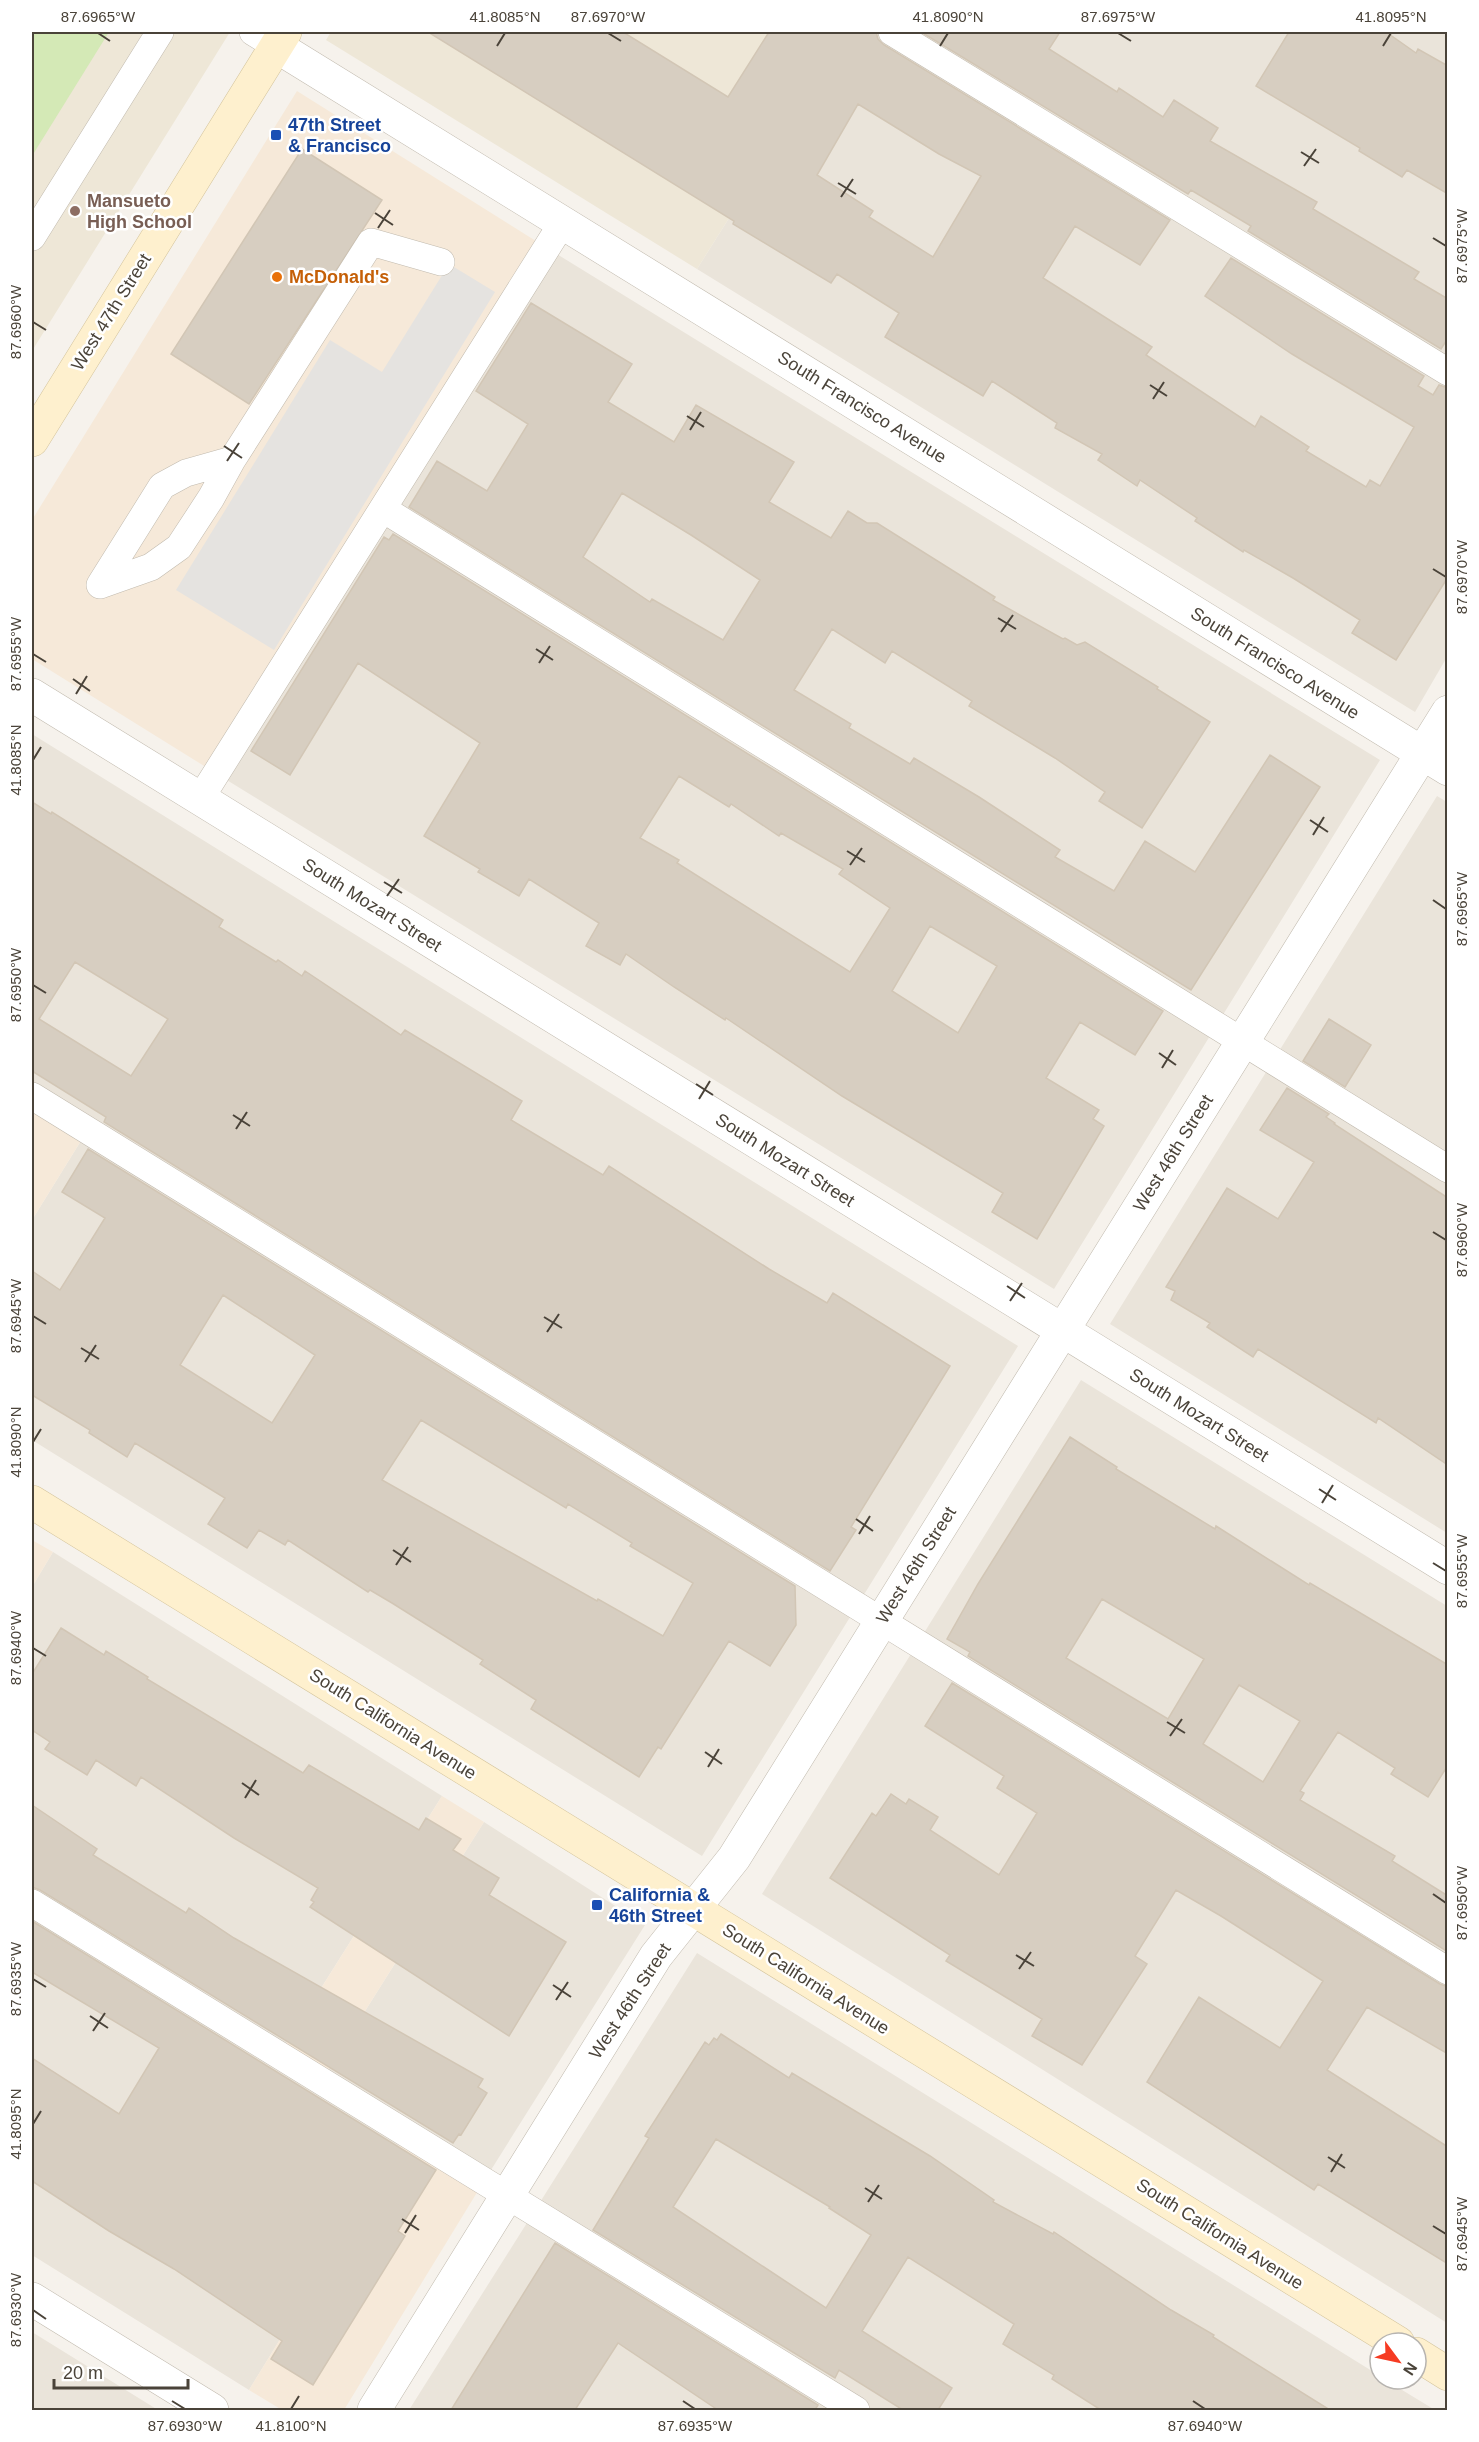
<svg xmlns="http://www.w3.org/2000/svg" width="1479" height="2442" viewBox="0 0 1479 2442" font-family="Arial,sans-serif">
	<rect width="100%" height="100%" fill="#f6f2ec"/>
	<!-- residential -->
	<path fill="#eae4da" d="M846 32H1447V657L1415 712 697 269Z
		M547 248 1380 760 1054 1289 217 774Z
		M32 734 1018 1346 702 1856 32 1440V1220L87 1131 32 1096Z
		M1437 796 1447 802V1533L1110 1324Z
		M1081 1380 1447 1606V2323L762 1894Z
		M53 1552 442 1796 279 2055 321 2081 484 1822 645 1925 484 2181 406 2134 249 2390 32 2255V1587Z
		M697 1953 1380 2376V2379H1384L1435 2410H409Z
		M32 2332 158 2410H32Z"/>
	<!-- commercial -->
	<path fill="#f6e9d9" d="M297 91 547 248 217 774 32 659V520Z
		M32 1096 87 1131 32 1220Z
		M32 1540 53 1552 32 1587Z
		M442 1796 484 1822 321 2081 279 2055Z
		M406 2134 484 2181 344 2410H282L249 2390Z"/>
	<!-- education -->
	<path fill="#eee7d7" d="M32 32H230L32 351Z
		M331 32H846L697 269 326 40Z"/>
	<!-- green -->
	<path fill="#d4e9b6" d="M32 32H109L32 156Z"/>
	<!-- parking -->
	<path fill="#e5e3e0" d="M449 264 495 292 274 650 176 590 330 340 382 372Z"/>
	<!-- building -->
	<path fill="#d7cec1" stroke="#d2c6b5" stroke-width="1.5" fill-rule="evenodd" d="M428 32H623L728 97 769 32H876L878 39 884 45 1170 220 1140 265 1075 226 1043 278 1152 347 1146 355 1255 427 1261 416 1309 447 1306 451 1366 487 1370 480 1380 486 1414 427 1292 354 1205 296 1231 258 1424 376 1418 386 1433 395 1439 385 1448 388V577L1396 660 1352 633 1360 620 1293 578 1244 550 1243 552 1195 521 1197 518 1140 480 1137 486 1098 460 1102 454 1055 428 1057 423 992 381 983 396 885 337 899 313 837 274 831 283 733 224 734 221ZM858 104 939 154 981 176 933 257 869 217 873 211 817 175Z
		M921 32H1060L1049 49 1117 92 1119 88 1163 117 1174 100 1218 128 1210 141 1317 202 1313 209 1419 272 1414 279 1448 299V338L1441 349 1248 231 1251 226 1191 190 1188 194Z
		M1289 32H1386L1416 53 1418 49 1448 66V194L1407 170 1402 177 1359 151 1360 148 1256 86Z
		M302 149 382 200 249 404 171 354Z
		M531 303 632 364 608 402 674 442 696 405 794 462 769 502 831 538 848 511 867 523H877L995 597 993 600 1063 639 1065 638 1077 645 1085 642 1158 687 1157 689 1210 722 1142 828 1099 801 1105 792 1055 758 969 706 972 701 892 651 885 663 832 629 794 690 851 724 849 728 910 764 914 758 979 797 1060 850 1055 857 1114 891 1145 841 1195 872 1270 755 1320 787 1191 990 409 507 437 461 487 491 528 424 476 391ZM622 493 691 535 760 580 723 640 652 599 650 602 583 557Z
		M393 534 1163 1011 1135 1055 1080 1022 1046 1078 1099 1110 1093 1119 1104 1126 1037 1239 992 1212 1003 1193 842 1096 726 1018 725 1020 674 987 626 954 620 965 586 946 599 923 529 879 519 896 478 872 480 869 424 836 480 743 358 663 290 775 251 751 384 537 389 540ZM679 776 729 807 731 804 779 836 781 833 843 869 839 874 890 908 850 972 677 863 679 860 640 838ZM930 926 997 966 958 1033 892 991Z
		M32 802 51 814 52 812 223 920 219 927 276 962 278 960 302 976 305 971 401 1035 405 1030 522 1101 511 1120 603 1175 609 1166 769 1269 827 1303 833 1293 950 1366 851 1527 856 1530 830 1571 104 1122 106 1117 32 1071ZM75 962 168 1019 131 1076 39 1019Z
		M1329 1019 1371 1045 1345 1087 1303 1061Z
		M1287 1088 1329 1114 1326 1117 1335 1123 1334 1124 1448 1198V1465L1378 1418 1376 1423 1258 1349 1253 1357 1207 1327 1210 1323 1171 1300 1175 1291 1166 1287 1227 1188 1278 1219 1314 1162 1260 1130Z
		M88 1149 795 1586 796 1625 770 1666 729 1641 661 1749 658 1747 639 1777 531 1709 536 1700 480 1664 483 1660 392 1603 370 1590 368 1592 288 1540 285 1545 259 1530 247 1548 208 1524 225 1498 135 1443 127 1457 89 1433 90 1430 32 1395V1271L60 1290 105 1218 62 1192ZM223 1295 315 1355 272 1423 180 1365ZM421 1420 566 1508 568 1504 632 1543 630 1546 693 1583 663 1636 598 1599 597 1601 382 1480Z
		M1070 1437 1117 1467 1116 1469 1215 1529 1216 1526 1309 1585 1310 1583 1448 1665V1765L1428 1797 1391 1774 1395 1768 1338 1732 1300 1791 1304 1793 1300 1800 1395 1856 1392 1861 1448 1896V1952L968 1656 970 1652 947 1639 978 1584ZM1102 1599 1204 1659 1168 1719 1066 1658ZM1239 1685 1300 1721 1263 1782 1203 1744Z
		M61 1628 104 1655 106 1651 148 1677 147 1679 303 1773 309 1765 419 1830 426 1818 461 1839 453 1850 499 1878 489 1895 566 1942 509 2036 310 1907 314 1902 311 1900 318 1888 234 1838 141 1777 136 1786 96 1760 87 1775 45 1749 50 1742 32 1730V1674Z
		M952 1683 1440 1984 1448 1987V2054L1367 2007 1327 2070 1448 2147V2264L1318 2184 1314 2190 1147 2082 1199 1997 1280 2048 1323 1981 1221 1916 1176 1890 1135 1956 1147 1964 1082 2065 1032 2036 1042 2019 946 1961 950 1955 830 1878 872 1813 876 1816 891 1794 906 1804 909 1799 938 1817 930 1830 999 1875 1037 1813 997 1788 1004 1776 925 1726Z
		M32 1805 97 1849 93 1855 186 1913 189 1908 234 1938 483 2079 478 2087 487 2093 461 2135 459 2134 453 2143 40 1890 32 1887Z
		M32 1921 436 2170 398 2231 405 2236 313 2385 271 2359 282 2341 174 2269 109 2231 32 2181V2058L119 2114 159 2048 32 1972Z
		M721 2034 789 2078 792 2073 930 2156 994 2200 993 2202 1053 2234 1054 2232 1171 2310 1214 2335 1213 2337 1330 2410H1101L1052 2379 1054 2375 1003 2344 1014 2324 908 2257 862 2331 952 2388 938 2410H903L839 2370 835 2378 593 2230 649 2138 645 2136 705 2042 709 2045 714 2038 717 2040ZM716 2139 830 2207 829 2208 871 2235 826 2308 673 2207Z
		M555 2243 818 2405 815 2410H718L618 2343 575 2410H451Z"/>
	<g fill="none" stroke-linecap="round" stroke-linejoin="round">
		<defs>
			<path id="service" d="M253 32 276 46
				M892 32 1448 372
				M32 237 160 32
				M383 509 1448 1169
				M100 585 162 486 186 473 232 460 371 242 441 262
				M100 585 151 567 179 547 211 498 232 460
				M200 799 563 222
				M32 1096 1448 1971
				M32 1903 856 2410"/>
			<path id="minor" d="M276 46 1448 769
				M32 695 1448 1568
				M32 2299 212 2410
				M374 2410 656 1956 734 1858 1448 712"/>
			<path id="secondary" d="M32 440 285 32
				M32 1502 1398 2343
				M1416 2354 1448 2374"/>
		</defs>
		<!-- service casing -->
		<use href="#service" stroke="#c1baae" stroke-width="28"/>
		<!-- minor casing -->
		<use href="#minor" stroke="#c1baae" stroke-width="34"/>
		<!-- secondary casing -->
		<use href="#secondary" stroke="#d4c49c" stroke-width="34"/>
		<!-- service -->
		<use href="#service" stroke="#fff" stroke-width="27"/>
		<!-- minor -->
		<use href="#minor" stroke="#fff" stroke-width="33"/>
		<!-- secondary -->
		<use href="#secondary" stroke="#fef0ce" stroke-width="33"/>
	</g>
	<!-- ticks -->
	<path fill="none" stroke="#4a4339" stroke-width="2" d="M98 33 110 41M608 33 621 41M1118 33 1131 41M497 46 505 33M940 46 948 33M1383 46 1391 33M1301 152 1319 163M1304 166 1316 149M838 183 856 194M841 197 853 179M375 213 393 225M378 228 390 210M1433 238 1446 246M33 322 46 330M1150 385 1167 396M1153 399 1164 382M687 416 704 427M690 430 701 412M224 446 242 458M227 461 239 443M1433 569 1446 577M998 618 1016 629M1001 632 1013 615M536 649 553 660M33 654 46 662M539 663 550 646M73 679 90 691M76 694 87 676M33 760 41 747M1310 820 1328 832M1313 835 1324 817M847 851 865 862M850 865 862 848M384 882 402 893M387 896 399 879M1433 900 1446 909M33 985 46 993M1159 1053 1176 1065M1162 1068 1173 1050M696 1084 713 1095M699 1099 710 1081M233 1115 250 1126M236 1129 247 1112M1433 1232 1446 1240M1007 1286 1025 1298M1010 1301 1022 1283M33 1316 46 1324M544 1317 562 1328M547 1332 559 1314M81 1348 99 1359M85 1362 96 1345M33 1442 41 1429M1319 1489 1336 1500M1322 1503 1333 1485M856 1519 873 1531M859 1534 870 1516M393 1550 411 1562M1433 1563 1446 1571M396 1565 408 1547M33 1648 46 1656M1167 1722 1185 1733M1170 1736 1182 1719M705 1752 722 1764M708 1767 719 1749M242 1783 259 1795M245 1798 256 1780M1433 1894 1446 1903M1016 1955 1034 1966M1019 1969 1031 1952M33 1979 46 1987M553 1985 571 1997M556 2000 568 1982M90 2016 108 2028M93 2031 105 2013M33 2124 41 2111M1328 2157 1345 2168M1331 2172 1342 2154M865 2188 882 2199M868 2202 879 2185M402 2219 419 2230M1433 2226 1446 2234M405 2233 416 2215M33 2310 46 2319M172 2401 185 2409M683 2401 695 2409M1193 2401 1205 2409M291 2409 299 2396"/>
	<!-- markers -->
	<g fill="#1a4fb4" stroke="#fff" stroke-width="2">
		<rect x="270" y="129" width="12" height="12" rx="3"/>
		<rect x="591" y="1899" width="12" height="12" rx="3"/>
	</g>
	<circle fill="#8d6e63" stroke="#fff" stroke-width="2" cx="75" cy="211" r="6"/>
	<circle fill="#e8710a" stroke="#fff" stroke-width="2" cx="277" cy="277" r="6"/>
	<g text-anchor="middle" stroke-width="5" stroke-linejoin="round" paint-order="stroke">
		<!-- transit labels -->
		<g font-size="18" font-weight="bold" fill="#164399" stroke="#fff" text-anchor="start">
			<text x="288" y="131">47th Street<tspan x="288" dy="21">&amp; Francisco</tspan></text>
			<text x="609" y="1901">California &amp;<tspan x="609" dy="21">46th Street</tspan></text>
		</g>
		<!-- education labels -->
		<g font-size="18" font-weight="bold" fill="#785e54" stroke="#fff" text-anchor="start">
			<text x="87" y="207">Mansueto<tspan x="87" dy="21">High School</tspan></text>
		</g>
		<!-- food labels -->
		<g font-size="18" font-weight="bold" fill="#c56008" stroke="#fff" text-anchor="start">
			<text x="289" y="283">McDonald's</text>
		</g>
		<!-- street labels -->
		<g font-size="18" fill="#4a4339" stroke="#fff">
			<text transform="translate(111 312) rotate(-58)" y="6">West 47th Street</text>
			<text transform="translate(862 407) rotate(32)" y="6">South Francisco Avenue</text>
			<text transform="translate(1275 663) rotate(32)" y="6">South Francisco Avenue</text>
			<text transform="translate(372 905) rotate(32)" y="6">South Mozart Street</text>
			<text transform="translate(1173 1153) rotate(-58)" y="6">West 46th Street</text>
			<text transform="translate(785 1160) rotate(32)" y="6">South Mozart Street</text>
			<text transform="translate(1199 1415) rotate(32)" y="6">South Mozart Street</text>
			<text transform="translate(916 1565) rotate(-58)" y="6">West 46th Street</text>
			<text transform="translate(393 1724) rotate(32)" y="6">South California Avenue</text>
			<text transform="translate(806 1979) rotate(32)" y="6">South California Avenue</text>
			<text transform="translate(630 2001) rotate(-57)" y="6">West 46th Street</text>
			<text transform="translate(1220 2234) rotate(32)" y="6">South California Avenue</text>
		</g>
	</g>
	<!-- border -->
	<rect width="1479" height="2442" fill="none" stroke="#ffffff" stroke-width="66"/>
	<!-- north arrow -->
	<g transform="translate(1398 2361) rotate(123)"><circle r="28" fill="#ffffff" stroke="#b7b4b0" stroke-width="1.5"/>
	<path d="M0-4.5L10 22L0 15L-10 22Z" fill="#f63b22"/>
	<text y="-9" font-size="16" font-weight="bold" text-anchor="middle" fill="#4a4339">N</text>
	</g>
	<!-- scale -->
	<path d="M54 2379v9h134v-9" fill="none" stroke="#4a4339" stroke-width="3"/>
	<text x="63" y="2379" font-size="18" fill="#4a4339" stroke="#ffffff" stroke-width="4.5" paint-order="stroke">20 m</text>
	<rect x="33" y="33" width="1413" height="2376" fill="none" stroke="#4a4339" stroke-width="2"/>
	<g font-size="15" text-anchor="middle" fill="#4a4339">
		<text x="98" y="22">87.6965°W</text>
		<text x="505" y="22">41.8085°N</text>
		<text x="608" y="22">87.6970°W</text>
		<text x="948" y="22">41.8090°N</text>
		<text x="1118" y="22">87.6975°W</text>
		<text x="1391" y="22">41.8095°N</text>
		<text transform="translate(1462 246) rotate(-90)" y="5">87.6975°W</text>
		<text transform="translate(16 322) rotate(-90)" y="5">87.6960°W</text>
		<text transform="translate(1462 577) rotate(-90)" y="5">87.6970°W</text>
		<text transform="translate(16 654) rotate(-90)" y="5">87.6955°W</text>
		<text transform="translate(16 760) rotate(-90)" y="5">41.8085°N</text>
		<text transform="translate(1462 909) rotate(-90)" y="5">87.6965°W</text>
		<text transform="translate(16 985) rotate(-90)" y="5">87.6950°W</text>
		<text transform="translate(1462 1240) rotate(-90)" y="5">87.6960°W</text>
		<text transform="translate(16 1316) rotate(-90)" y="5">87.6945°W</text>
		<text transform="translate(16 1442) rotate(-90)" y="5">41.8090°N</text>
		<text transform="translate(1462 1571) rotate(-90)" y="5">87.6955°W</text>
		<text transform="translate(16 1648) rotate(-90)" y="5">87.6940°W</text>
		<text transform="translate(1462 1903) rotate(-90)" y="5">87.6950°W</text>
		<text transform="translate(16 1979) rotate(-90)" y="5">87.6935°W</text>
		<text transform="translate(16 2124) rotate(-90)" y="5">41.8095°N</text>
		<text transform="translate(1462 2234) rotate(-90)" y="5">87.6945°W</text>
		<text transform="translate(16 2310) rotate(-90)" y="5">87.6930°W</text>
		<text x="185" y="2431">87.6930°W</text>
		<text x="291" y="2431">41.8100°N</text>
		<text x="695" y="2431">87.6935°W</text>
		<text x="1205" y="2431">87.6940°W</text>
	</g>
</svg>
